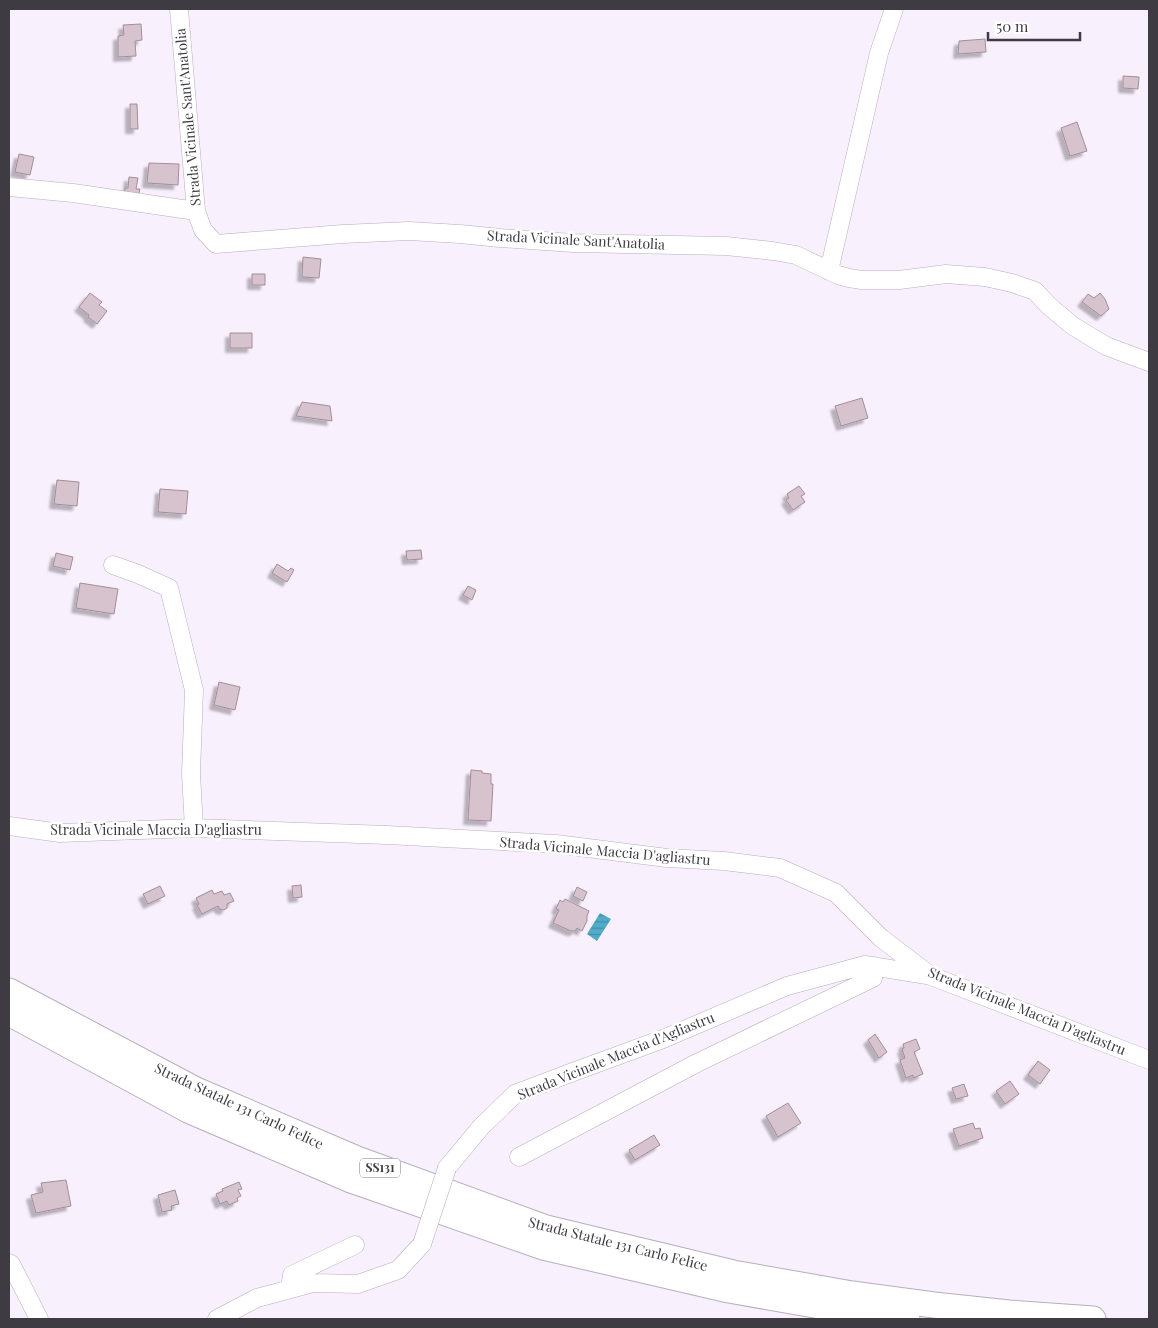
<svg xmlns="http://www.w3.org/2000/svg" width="1158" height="1328" viewBox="0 0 1158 1328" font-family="'Playfair Display',serif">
	<defs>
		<pattern id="water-rules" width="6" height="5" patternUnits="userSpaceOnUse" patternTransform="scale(1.25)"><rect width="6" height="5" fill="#4faccb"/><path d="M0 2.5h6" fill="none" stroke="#438da6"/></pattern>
		<filter id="shadow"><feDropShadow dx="-4.5" dy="4.5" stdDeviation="1" flood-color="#0004"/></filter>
	</defs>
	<rect width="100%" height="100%" fill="#f9f0fe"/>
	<!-- water -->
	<path fill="url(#water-rules)" d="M600 913 611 919 597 941 587 934Z"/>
	<!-- building -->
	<path fill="#d7c3cd" stroke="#a18e98" filter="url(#shadow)" d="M141 24 142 40 135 41 136 56 118 57V36L124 35 123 25Z
		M985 39 986 52 958 54 959 41Z
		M1123 76 1139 77 1138 89 1123 88Z
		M130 104H137L138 129H130Z
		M1077 122 1087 151 1070 156 1061 128Z
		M19 154 34 157 30 175 15 172Z
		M149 163 179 164 178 185 147 183Z
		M129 177 138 178 136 189H140L138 197 124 195 125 188H128Z
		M303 257 321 259 319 278 302 277Z
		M252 274H265V285H252Z
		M90 293 102 302 99 305 107 311 97 324 88 317 89 315 79 307Z
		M1100 293 1105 299 1109 309 1101 316 1082 302 1088 294 1094 298Z
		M230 333H252V348H230Z
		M862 398 868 418 841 426 835 406Z
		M302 402 330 406 332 421 296 416Z
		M57 480 79 482 77 506 54 504Z
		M799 486 805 494 801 496 805 502 793 510 786 500 789 498 787 494Z
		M160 489 188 491 186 514 158 512Z
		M421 550 422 559 407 560 406 551Z
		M56 553 73 557 70 570 53 566Z
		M277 564 288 571 291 568 294 570 287 582 272 573Z
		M80 583 118 589 114 614 76 608Z
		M468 586 476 590 472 600 463 595Z
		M219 682 240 687 235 710 214 705Z
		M471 770 482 771V773L491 774V784H493L491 821 468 820Z
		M301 885 302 897 293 898 292 886Z
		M160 886 165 896 148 904 143 894Z
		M577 887 587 892 583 901 573 896Z
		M212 890 214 894 222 891 224 895 230 893 234 901 227 904V908L224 910 220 909 218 906 202 914 197 905 199 904 196 898Z
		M565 899 589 911 587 916V921L582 931 577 928 575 931H571L553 923 559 910 556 909 560 900 563 902Z
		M875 1034 887 1052 879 1058 868 1040Z
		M916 1039 920 1049 914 1052 923 1074 913 1078V1075L906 1078 900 1060 905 1058 902 1049 904 1048 903 1044Z
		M1038 1061 1050 1070 1040 1084 1028 1075Z
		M1010 1081 1019 1094 1005 1104 996 1091Z
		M964 1084 968 1096 956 1099 952 1088Z
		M788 1103 801 1123 778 1137 766 1116Z
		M973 1123 975 1129 980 1128 983 1138 959 1146 953 1129Z
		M654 1135 660 1145 635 1160 629 1150Z
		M66 1180 71 1206 36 1213 31 1195 43 1192 41 1183Z
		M239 1182 242 1189 238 1190 241 1196 237 1198 238 1201 229 1205 227 1201 220 1204 216 1194 223 1191 222 1189Z
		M175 1190 179 1204 171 1206 172 1210 162 1212 158 1195Z"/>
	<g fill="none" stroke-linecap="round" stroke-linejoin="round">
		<defs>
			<path id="minor" d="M179 9 196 211 203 230 216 244 343 234 409 231 460 234 500 238 573 243 726 246 773 251 796 255 838 275 849 278 862 280H899L946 274 985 277 1012 283 1035 291 1049 306 1073 326 1106 346 1149 362
				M9 187 73 193 196 211
				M829 271 879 53 894 9
				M113 565 138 574 169 588 194 690 191 774 194 828
				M9 826 60 833 194 828 387 835 556 844 667 858 724 861 780 868 836 893 881 938 931 976 1149 1060
				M519 1157 697 1063 873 978 874 966
				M447 1168 481 1127 515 1094 573 1072 663 1039 787 986 865 965 927 975
				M9 1263 11 1264 39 1319
				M290 1289 292 1275 355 1245
				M217 1319 257 1298 313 1283 358 1284 398 1270 422 1244"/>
			<path id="highway" d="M9 991 196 1090 357 1159 546 1228 733 1273 852 1294 934 1305 1009 1313 1093 1319
				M9 1013 188 1110 351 1180 543 1247 729 1290 848 1311 907 1319"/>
		</defs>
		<!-- minor casing -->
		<use href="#minor" stroke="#b8adbd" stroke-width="19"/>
		<!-- highway casing -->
		<use href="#highway" stroke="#b8adbd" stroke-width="27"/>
		<!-- minor -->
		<use href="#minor" stroke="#fff" stroke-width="18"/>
		<!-- highway -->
		<use href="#highway" stroke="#fff" stroke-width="25"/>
		<defs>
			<path id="minor-bridge" d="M422 1244 447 1168"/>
		</defs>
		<!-- minor-bridge casing -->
		<use href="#minor-bridge" stroke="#b8adbd" stroke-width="19" stroke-linecap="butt"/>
		<!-- minor-bridge -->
		<use href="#minor-bridge" stroke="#fff" stroke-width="18"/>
	</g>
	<g text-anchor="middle" stroke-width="5" stroke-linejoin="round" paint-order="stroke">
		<!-- shield labels -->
		<rect fill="#fff" stroke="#79767b" stroke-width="1" x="360" y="1158.5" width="40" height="19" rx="4"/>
		<g font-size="12" font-weight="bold" fill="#3f3b42">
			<text x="380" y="1172">SS131</text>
		</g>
		<!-- street labels -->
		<g font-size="14" fill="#3f3b42" stroke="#fff">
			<text transform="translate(188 117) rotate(-95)" y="5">Strada Vicinale Sant'Anatolia</text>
			<text transform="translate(576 240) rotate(3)" y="5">Strada Vicinale Sant'Anatolia</text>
			<text x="156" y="835">Strada Vicinale Maccia D'agliastru</text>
			<text transform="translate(605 851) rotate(5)" y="5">Strada Vicinale Maccia D'agliastru</text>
			<text transform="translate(1027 1011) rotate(22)" y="5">Strada Vicinale Maccia D'agliastru</text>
			<text transform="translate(616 1056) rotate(-22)" y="5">Strada Vicinale Maccia d'Agliastru</text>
			<text transform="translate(239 1106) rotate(25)" y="5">Strada Statale 131 Carlo Felice</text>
			<text transform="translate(618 1244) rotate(14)" y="5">Strada Statale 131 Carlo Felice</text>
		</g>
	</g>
	<!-- border -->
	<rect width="1158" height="1328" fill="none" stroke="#3f3b42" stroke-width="20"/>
	<!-- scale -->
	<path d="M988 32v8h92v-8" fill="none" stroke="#3f3b42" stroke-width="2.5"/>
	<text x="996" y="32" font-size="15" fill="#3f3b42" stroke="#ffffff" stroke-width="4" paint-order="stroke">50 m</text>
</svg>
